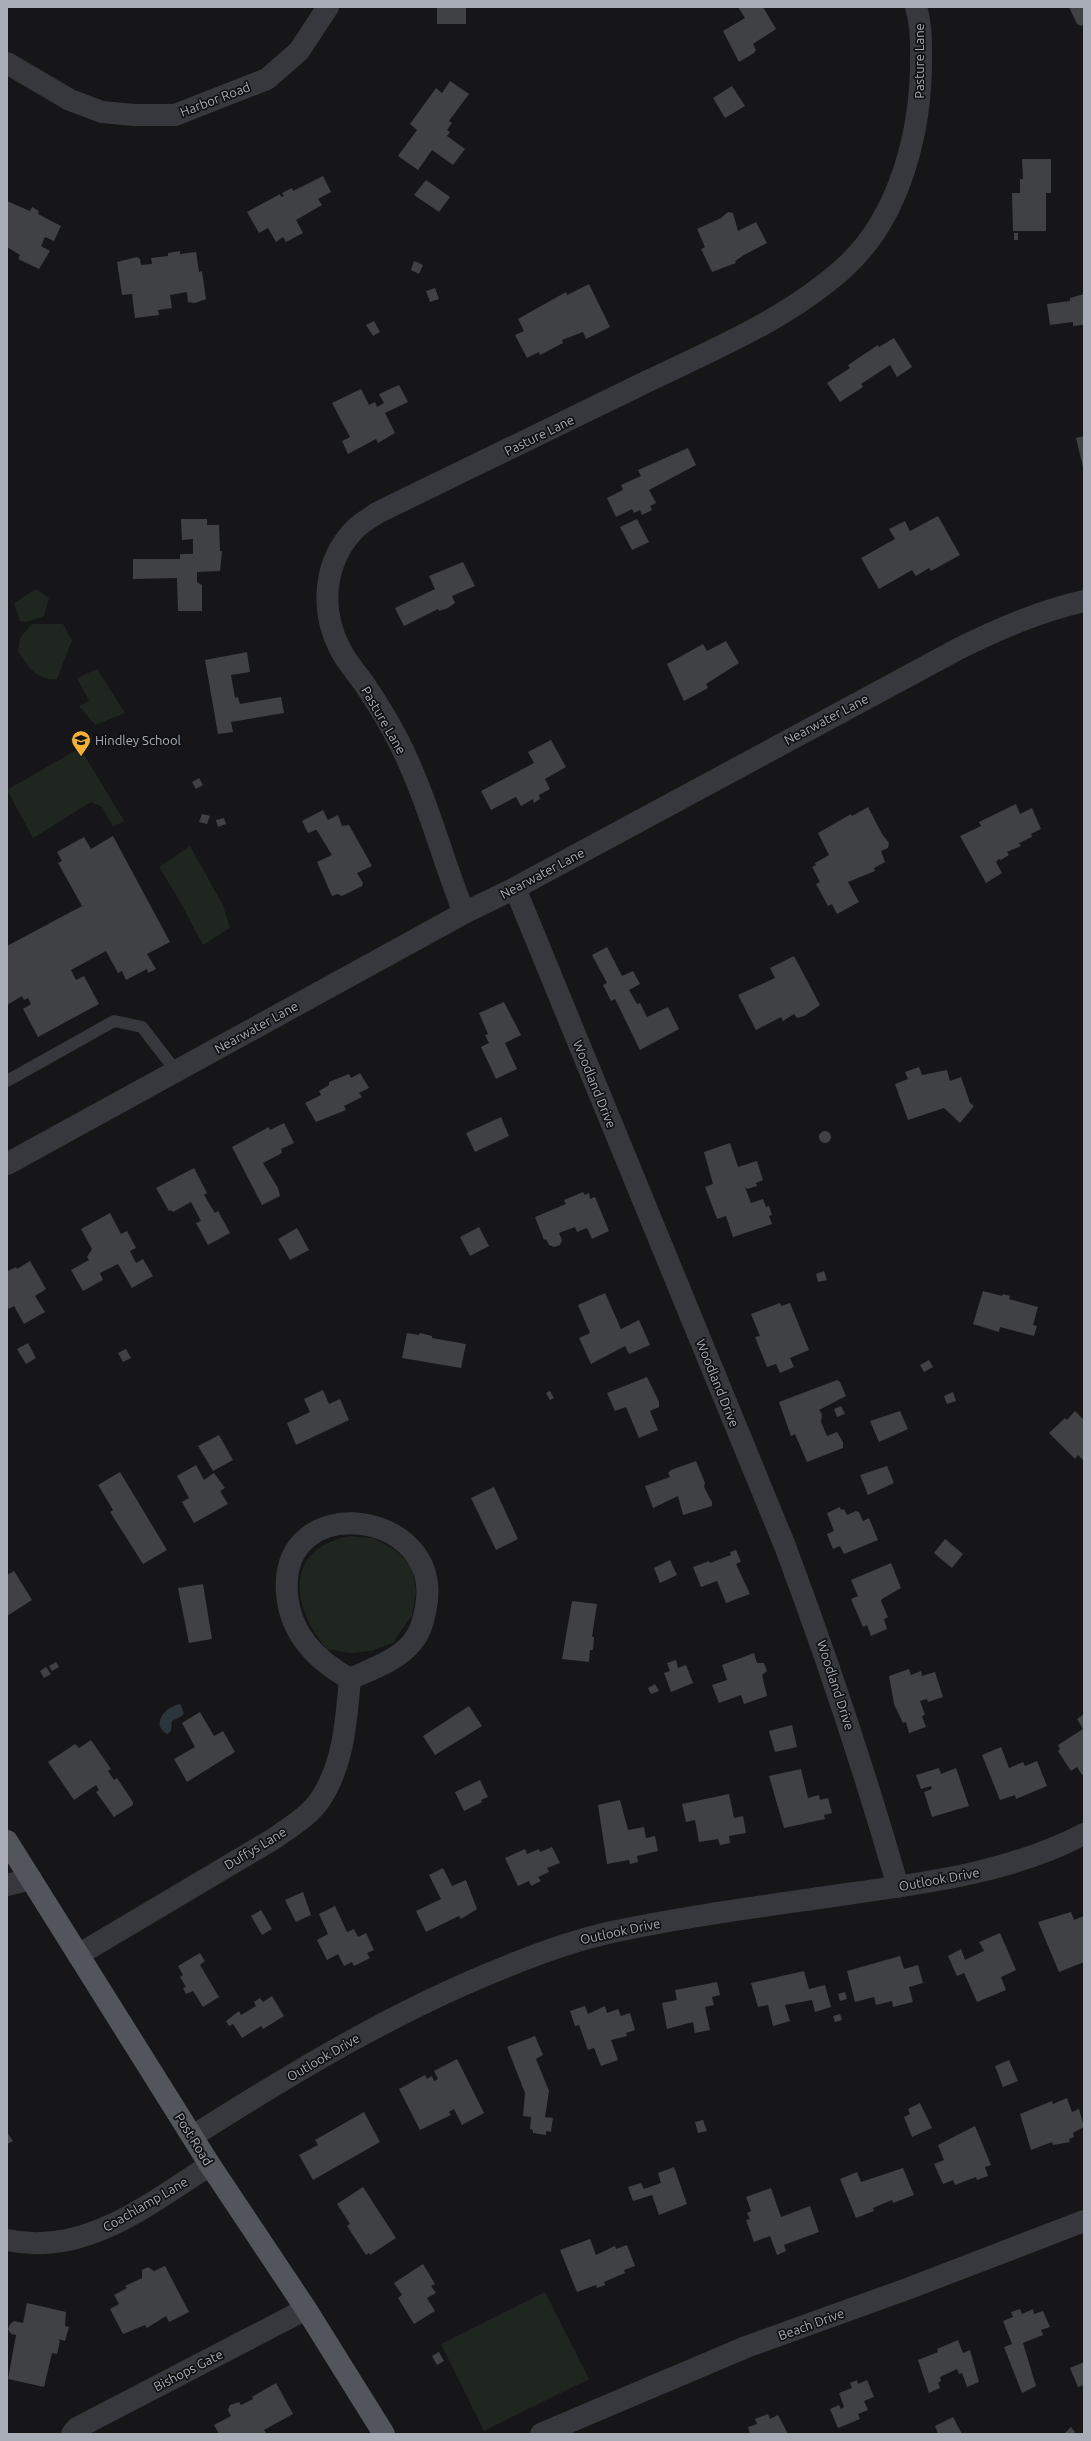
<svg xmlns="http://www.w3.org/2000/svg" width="1091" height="2441" viewBox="0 0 1091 2441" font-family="Ubuntu,sans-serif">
	<rect width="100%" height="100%" fill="#161618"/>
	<!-- green -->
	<path fill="#1e261f" d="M36 589 49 598 44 616 26 622 20 621 14 603Z
		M32 624H63L72 640 57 679C37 681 27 666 18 651L20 638Z
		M97 669 125 713 95 725 79 706 89 701 77 678Z
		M80 748 124 821 113 827 102 807 91 802 33 838 7 790Z
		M190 846 223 905 230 928 203 945 178 898 159 867Z
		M349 1536 373 1538 395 1550 412 1567 416 1592 412 1615 393 1643 371 1651 351 1653 327 1649C292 1608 282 1550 349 1536Z
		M545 2292 589 2379 484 2431 441 2344Z"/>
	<!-- water -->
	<path fill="#2c353c" d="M180 1704 184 1713 182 1716 172 1721 171 1731 167 1734C150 1724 166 1706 180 1704Z"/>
	<!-- building -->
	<path fill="#404145" d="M437 7H466V24H437Z
		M738 7H763L776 29 753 44 756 50 754 53 739 62 723 31 745 18Z
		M1069 7H1084V24L1081 26 1077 24Z
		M450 81 469 94 449 121 452 123 447 130 450 132 447 136 465 149 453 165 432 150 418 170 398 156 417 130 410 124 436 88 442 93Z
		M732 86 745 106 725 118 713 98Z
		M1022 159H1051V193H1046V231H1013L1012 193H1020V179H1023Z
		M323 176 331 192 318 199 322 205 296 220 303 233 286 242 283 237 276 242 268 228 259 233 247 212 280 194 281 197 284 196 282 193 292 188 293 191Z
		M426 180 450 197 439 212 414 195Z
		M7 201 30 211 32 207 39 211 38 214 61 226 54 241 45 237 41 246 50 251 39 269 18 259 20 255 7 247Z
		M728 212 733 213 738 231 756 222 767 243 744 255 735 261 736 263 712 272 701 249 705 247 697 229 721 218Z
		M1014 233H1018V240H1014Z
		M180 251V254L196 252 199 272 202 271 206 299 195 303 188 302 187 292 170 295 172 308 158 310 159 315 135 318 132 294 122 295 117 262 137 257 140 259 141 265 152 264 151 258 168 256V253Z
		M414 261 423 265 419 274 411 270Z
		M589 284 610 327 586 339 583 332 562 340 563 343 540 355 539 352 527 358 515 335 524 331 518 319 566 292 567 295Z
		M435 288 439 299 430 302 426 291Z
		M1084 294V327L1082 325 1073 326V322L1050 325 1047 304 1070 301V298Z
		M374 321 380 332 373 336 366 325Z
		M894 338 912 367 897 377 890 365 861 384 863 387 840 402 827 383 850 368 848 365 878 345 879 347Z
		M399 385 408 402 385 413 395 433 378 443 376 439 348 454 342 441 350 437 332 403 361 389 369 405 375 402 377 407 384 403 379 394Z
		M1084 436V467H1083L1076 438Z
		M688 448 696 465 649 490 656 503 650 506 652 510 642 515 640 510 634 513 632 509 616 517 607 498 623 490 621 485 641 476 638 470Z
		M938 516 960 555 931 571 929 568 916 576 912 570 879 589 861 558 895 539 889 529 905 521 910 531Z
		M181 519H207V525H219L220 551H222L220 571 197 572V582L202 585V611H178L177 578 133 579V559H180V554H193V539L182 540Z
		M637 519 649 542 632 550 620 527Z
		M463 562 475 586 452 596 455 603 448 608 439 611 438 609 404 626 395 608 435 589 429 576Z
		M726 641 739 663 706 684 708 688 684 701 667 664 703 644 707 651Z
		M247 652 250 672 231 675 235 698 238 697 240 704 281 697 284 713 231 722 233 732 218 734 205 660Z
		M551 740 566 767 545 779 550 789 539 795 540 799 534 803 533 799 521 806 516 797 491 810 481 791 534 763 528 752Z
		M199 778 203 785 196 789 192 782Z
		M1016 804 1020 814 1032 808 1041 829 1031 834 1032 837 1019 843 1021 846 1007 852 1009 855 1004 858 1001 860 999 859 996 862 1002 873 986 883 960 836 981 826 979 822Z
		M868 807 882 834 889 843 888 848 881 851 885 862 874 868 875 871 848 882 859 902 837 914 832 904 828 906 816 884 820 882 812 867 816 865 815 863 829 855 818 833 851 814 852 816Z
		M323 810 328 820 338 815 342 826 349 825 372 866 357 873 363 883 362 886 342 896 337 894 332 896 317 862 332 855 316 829H318L308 833 302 821Z
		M202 814 210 816 207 824 199 822Z
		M224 818 226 824 218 827 216 820Z
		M113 836 170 942 147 954 156 969 148 973 147 969 126 980 122 971 118 973 106 951 71 970 76 980 84 976 99 1004 38 1037 23 1009 31 1004 28 998 24 1000 22 996 7 1005V946L82 906 58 863 62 861 57 852 84 837 91 849Z
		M607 947 622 976 633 971 640 984 629 990 637 1004 640 1003 647 1017 668 1007 679 1029 640 1050 615 999 611 1001 603 985 607 983 592 955Z
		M794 956 820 1005 804 1016 797 1018 794 1014 783 1021 781 1017 756 1030 738 995 775 978 770 968Z
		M504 1002 521 1035 505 1043 517 1069 496 1079 481 1047 489 1043 485 1035 488 1034 479 1013Z
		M919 1067 922 1075 947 1070 950 1081 961 1077 970 1103 974 1106 960 1123 944 1108 908 1120 895 1084 908 1079 905 1072Z
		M360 1073 369 1088 359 1093 362 1097 344 1106 346 1110 316 1122 305 1103 321 1095 319 1091 329 1085V1082L349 1074 351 1078Z
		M501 1117 509 1136 475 1152 466 1133Z
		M284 1123 294 1143 281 1149 282 1153 263 1163 278 1188 280 1196 262 1205 232 1147 269 1127 270 1130Z
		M819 1137a6 6 0 1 1 12 0a6 6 0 1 1-12 0Z
		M730 1143 738 1167 757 1161 763 1180 756 1183 757 1186 747 1189 745 1187 751 1203 763 1199 766 1207 769 1206 772 1215 769 1216 772 1224 733 1237 726 1216 717 1219 705 1187 713 1184 704 1152Z
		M194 1168 207 1193 204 1195 215 1213 218 1211 230 1233 208 1245 196 1223 201 1221 191 1202 173 1212 171 1210 169 1211 156 1188Z
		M583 1192 585 1195 589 1193 590 1199 595 1197 609 1231 592 1239 587 1228 577 1232 575 1227 559 1233 562 1240 560 1245 554 1247 549 1245 546 1239 544 1240 535 1217 566 1204 564 1200Z
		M110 1213 121 1234 127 1231 136 1248 130 1251 136 1263 143 1259 153 1276 132 1288 118 1264 100 1273 103 1280 83 1291 71 1270 89 1260 87 1257 92 1249 81 1229Z
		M479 1227 489 1246 470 1256 460 1237Z
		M297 1228 309 1250 290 1260 278 1239Z
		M30 1261 46 1289 35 1296 45 1312 24 1324 14 1306 9 1309 7 1305V1269L8 1271 16 1267 17 1269Z
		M824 1271 827 1280 818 1282 816 1274Z
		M983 1291 1002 1296 1003 1294 1010 1296 1009 1299 1038 1307 1033 1325 1037 1326 1034 1336 1000 1327 999 1332 973 1324Z
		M605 1293 621 1329 639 1320 650 1345 629 1354 625 1346 591 1364 579 1338 590 1333 578 1305Z
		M780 1303 781 1306 790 1303 809 1350 790 1358 794 1367 780 1373 776 1364 767 1367 755 1337 760 1336 751 1314Z
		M407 1333 419 1335 420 1333 432 1336V1338L466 1344 461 1368 402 1358Z
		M28 1343 36 1358 26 1364 17 1349Z
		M126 1349 131 1358 123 1362 118 1353Z
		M929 1360 933 1367 924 1372 920 1365Z
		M647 1377 659 1402V1407L650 1411 658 1430 639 1438 626 1407 615 1411 607 1393Z
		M837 1380 840 1382 846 1396 819 1410 822 1414 821 1422 827 1436 837 1432 843 1442V1448L807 1462 795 1434 791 1436 779 1402Z
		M323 1390 329 1404 340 1399 349 1420 296 1445 287 1423 310 1412 304 1399Z
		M550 1391 554 1398 550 1400 546 1393Z
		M953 1392 956 1401 947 1404 944 1396Z
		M841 1406 845 1414 837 1417 834 1409Z
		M900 1411 908 1429 879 1442 870 1421Z
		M1075 1411 1084 1420V1461L1078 1455 1075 1459 1049 1433 1065 1418 1067 1420Z
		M219 1435 233 1460 213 1471 198 1446Z
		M696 1461 705 1483 704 1487 712 1502V1506L683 1515 678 1496 653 1508 645 1486 670 1477 668 1473 671 1470Z
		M196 1465 204 1480 214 1473 225 1488 220 1491 228 1504 194 1523 182 1502 189 1498 177 1476Z
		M887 1466 894 1483 868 1495 860 1475Z
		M120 1472 167 1550 143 1564 110 1512 113 1510 98 1485Z
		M494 1487 518 1539 496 1550 471 1498Z
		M840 1507 841 1510 844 1509 847 1515 856 1511 859 1512 863 1521 869 1518 878 1540 844 1554 840 1546 833 1549 827 1534 834 1531 827 1513Z
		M945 1539 963 1554 952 1568 934 1553Z
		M736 1550 741 1562 736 1564 750 1594 726 1603 717 1581 701 1587 693 1567 709 1561 710 1563 731 1555 730 1552Z
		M670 1560 677 1575 660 1583 654 1568Z
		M891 1563 901 1588 882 1599 881 1601 888 1617 884 1619 887 1629 871 1636 867 1625 863 1627 851 1599 858 1596 851 1580Z
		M14 1571 32 1600 7 1616V1575Z
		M203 1584 212 1639 189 1643 178 1588Z
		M572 1601 597 1604 592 1637H594L593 1650H590L589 1662 562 1659Z
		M754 1653 757 1663H764L767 1671 762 1675 767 1696 744 1704 741 1695 719 1703 712 1685 727 1680 722 1665Z
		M676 1660 678 1668 686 1665 693 1683 671 1692 664 1673 670 1671 667 1663Z
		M56 1662 59 1667 52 1671 49 1666Z
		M46 1667 51 1674 44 1678 40 1671Z
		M909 1669 911 1675 921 1671 922 1676 935 1672 943 1697 928 1702 927 1699 920 1701 925 1715 922 1716 926 1727 909 1733 906 1722 903 1723 894 1704 889 1676Z
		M655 1684 659 1691 651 1694 648 1688Z
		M469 1706 482 1726 435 1755 423 1736Z
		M200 1712 214 1736 223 1731 235 1752 187 1782 174 1759 195 1747 182 1723Z
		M1084 1714V1774L1082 1775 1077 1767 1071 1771 1058 1751 1060 1749 1058 1745 1083 1729 1077 1719Z
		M792 1725 797 1747 775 1752 769 1731Z
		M91 1740 111 1769 108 1771 114 1780 117 1778 133 1802V1805L114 1817 96 1792 99 1790 96 1785 74 1800 48 1762 75 1744 79 1748Z
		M1001 1747 1009 1768 1023 1762 1025 1766 1037 1761 1047 1786 1016 1799 1015 1795 1000 1800 982 1755Z
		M939 1768 941 1774 956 1768 969 1806 932 1817 924 1792 932 1789 931 1786 921 1789 916 1775Z
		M801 1769 808 1798 819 1795 820 1800 828 1798 832 1813 824 1815 825 1819 784 1828 769 1776Z
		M480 1780 488 1797 481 1800 482 1802 464 1811 455 1792Z
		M729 1794 734 1818 743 1816 746 1833 729 1836 730 1843 720 1845 718 1839 699 1842 695 1820 686 1822 682 1804Z
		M620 1800 628 1830 644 1827 646 1838 655 1836 658 1851 637 1856 638 1862 630 1864 629 1860 607 1864 598 1805Z
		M552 1847 560 1863 547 1868 549 1872 538 1877 541 1881 531 1886 529 1881 518 1886 505 1858 525 1849 527 1854 539 1849 540 1852Z
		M443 1868 452 1886 466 1880 477 1909 461 1919 459 1916 426 1932 416 1911 441 1899 429 1875Z
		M303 1892 311 1915 296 1922 285 1900Z
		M335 1906 347 1932 354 1929 358 1937 366 1933 374 1950 367 1953 370 1958 354 1966 352 1962 344 1966 338 1954 327 1960 317 1940 328 1934 319 1914Z
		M261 1910 272 1929 262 1935 251 1916Z
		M1071 1912 1074 1920 1084 1916V1962L1059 1972 1038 1922Z
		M1000 1933 1016 1970 1001 1977 1006 1990 977 2002 964 1973 957 1976 948 1956 961 1949 965 1960 984 1951 979 1942Z
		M200 1953 205 1961 200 1965 219 1997 203 2007 193 1991 186 1994 183 1988 186 1987 180 1977 183 1975 178 1966Z
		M900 1956 904 1969 918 1965 923 1983 909 1987 913 2002 893 2007 892 2001 876 2005 874 1997 855 2002 847 1971Z
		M804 1971 809 1989 825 1985 831 2007 815 2012 812 2000 785 2005 790 2021 773 2026 768 2005 758 2007 751 1983Z
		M717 1982 720 1995 712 1997 714 2005 705 2007 710 2030 695 2033 693 2022 667 2029 662 2003 677 2000 675 1990Z
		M845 1992 847 1999 840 2001 838 1994Z
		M272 1996 284 2016 263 2029 261 2026 242 2038 233 2024 229 2026 226 2021 239 2011 241 2015 256 2006 254 2002 260 1998 263 2002Z
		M585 2006 588 2014 605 2006 607 2013 618 2009 621 2016 630 2013 635 2030 626 2033 627 2036 611 2040 618 2060 601 2066 594 2048 588 2050 579 2025 575 2026 570 2011Z
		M840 2014 842 2020 835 2022 833 2016Z
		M535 2036 543 2055 536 2059 549 2091 545 2117 553 2118 551 2132 546 2131V2135L533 2133V2130L530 2129 531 2117 523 2116 525 2093 507 2047Z
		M457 2059 484 2113 462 2125 454 2109 449 2112 451 2115 420 2130 399 2089 425 2075 427 2079 432 2076 434 2081 438 2079 434 2071Z
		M1009 2060 1018 2081 1003 2087 995 2066Z
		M1067 2098 1072 2112 1079 2109 1084 2127 1073 2133 1074 2137 1069 2139 1070 2142 1053 2145 1052 2142 1031 2150 1020 2114 1052 2101 1053 2104Z
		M920 2103 932 2128 912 2137 904 2117 910 2114 908 2109Z
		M364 2112 380 2142 313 2180 299 2155 318 2145 315 2140Z
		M703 2120 707 2131 698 2133 695 2122Z
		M975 2126 991 2165 985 2167 988 2176 977 2180 976 2177 955 2185 953 2180 943 2184 934 2164 944 2160 938 2145Z
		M7 2132 13 2141 7 2144Z
		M674 2167 687 2204 659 2215 652 2195 633 2201 628 2187 641 2183 644 2189 661 2183 658 2173Z
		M903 2168 914 2195 893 2203 892 2200 873 2208 874 2211 856 2218 840 2179 857 2172 861 2182Z
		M363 2187 396 2238 370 2255 369 2253 366 2255 347 2226 350 2224 337 2204Z
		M771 2188 781 2217 810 2206 819 2232 784 2245 786 2251 777 2255 770 2236 754 2242 746 2220 750 2219 747 2213 751 2211 746 2197Z
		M590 2239 596 2255 615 2246 616 2249 627 2245 635 2266 624 2270 625 2273 604 2282 605 2285 597 2288 596 2285 577 2292 560 2250Z
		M423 2264 435 2284 431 2286 436 2293 427 2298 435 2311 414 2324 398 2298 402 2295 394 2283Z
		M165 2266 189 2312 169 2322 166 2316 147 2328 145 2325 123 2334 110 2309 119 2304 114 2295 127 2288 125 2286 142 2278V2270L148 2267 154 2271Z
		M27 2303 66 2312 65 2326 69 2327 65 2341 58 2339 60 2341 57 2354 52 2353 44 2387 8 2379 16 2335 11 2334 8 2329 10 2324 14 2321 23 2323Z
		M1020 2309 1022 2314 1033 2309 1034 2314 1043 2311 1050 2327 1041 2330 1043 2335 1023 2343 1036 2386 1022 2393 1004 2347 1012 2344 1003 2321 1013 2317 1011 2312Z
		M958 2340 963 2353 970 2350 979 2382 967 2387 962 2373 959 2374 957 2369 940 2377 941 2381 938 2383 940 2388 929 2393 918 2360 938 2352 937 2349Z
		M439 2352 444 2361 437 2365 432 2356Z
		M1084 2362V2385L1078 2387 1070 2368Z
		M857 2380 858 2384 867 2380 874 2397 864 2401 868 2410 858 2414 860 2419 838 2428 830 2409 839 2405 841 2409 844 2407 839 2393 852 2388 850 2383Z
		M276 2383 293 2414 264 2430 267 2434H219L214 2425 231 2416 228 2410 230 2405 239 2402 241 2405 253 2399 252 2397Z
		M768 2414 770 2419 778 2415 788 2434H750L748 2427 757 2424 755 2419Z
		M953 2417 962 2434H938L935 2426Z
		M1071 2427 1075 2432 1073 2434H1064Z"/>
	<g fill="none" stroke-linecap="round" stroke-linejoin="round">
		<!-- lane -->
		<path stroke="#37383d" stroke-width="12" d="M7 1081 114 1021 142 1027 176 1071"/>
		<!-- street -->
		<path stroke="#37383d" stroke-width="22" d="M7 63 70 100 102 112 134 115H175L267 79 299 51 328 7
			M515 888 785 1546C827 1658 865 1772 898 1887
			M464 913C442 858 427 798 400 744 389 722 376 701 363 682 355 671 346 661 340 649 320 610 323 562 355 529 361 523 370 518 377 513 467 469 558 425 648 381 715 349 789 318 845 267 901 216 922 128 921 55 921 38 921 23 916 7
			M7 1164 464 913 515 888 960 648C1001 628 1040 611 1084 601
			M7 1885 31 1879
			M78 1955 275 1838C290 1827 309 1816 320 1800 344 1764 346 1721 350 1679 369 1670 393 1662 408 1647 420 1635 423 1623 426 1607 444 1509 279 1488 287 1593 290 1634 316 1660 350 1679
			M193 2136C294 2072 396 2010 508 1966 542 1952 576 1940 612 1932 692 1915 773 1905 854 1893 933 1882 1013 1871 1084 1834
			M7 2240C84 2257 149 2204 210 2165
			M72 2434 77 2428 306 2309
			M541 2434 746 2347 907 2289 1084 2221"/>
		<!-- primary -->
		<path stroke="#53555c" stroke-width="22" d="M7 1841 210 2165 306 2309 384 2434"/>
	</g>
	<!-- icons -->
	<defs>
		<symbol id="school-pin" viewBox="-11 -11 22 30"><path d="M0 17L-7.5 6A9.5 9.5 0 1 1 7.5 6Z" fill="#f2b134" stroke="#111113"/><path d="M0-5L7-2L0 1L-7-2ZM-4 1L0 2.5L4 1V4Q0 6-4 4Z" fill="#111"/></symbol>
	</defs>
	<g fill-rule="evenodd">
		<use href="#school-pin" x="70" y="729" width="22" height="30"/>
	</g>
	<g text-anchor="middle" stroke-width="3.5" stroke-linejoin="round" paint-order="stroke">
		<!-- street labels -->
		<g font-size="13" fill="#a8adb8" stroke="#111113">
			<text transform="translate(919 61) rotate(-90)" y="5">Pasture Lane</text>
			<text transform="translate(215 99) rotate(-21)" y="5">Harbor Road</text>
			<text transform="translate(539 435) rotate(-26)" y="5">Pasture Lane</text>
			<text transform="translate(826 719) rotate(-28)" y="5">Nearwater Lane</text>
			<text transform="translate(384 720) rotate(60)" y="5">Pasture Lane</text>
			<text transform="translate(542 873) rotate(-28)" y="5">Nearwater Lane</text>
			<text transform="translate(256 1027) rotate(-29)" y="5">Nearwater Lane</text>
			<text transform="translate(595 1084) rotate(68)" y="5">Woodland Drive</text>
			<text transform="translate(718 1383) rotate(68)" y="5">Woodland Drive</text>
			<text transform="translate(836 1685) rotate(72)" y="5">Woodland Drive</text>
			<text transform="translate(255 1848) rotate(-31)" y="5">Duffys Lane</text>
			<text transform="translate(939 1879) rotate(-10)" y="5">Outlook Drive</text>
			<text transform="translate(620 1931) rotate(-12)" y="5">Outlook Drive</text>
			<text transform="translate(323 2057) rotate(-30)" y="5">Outlook Drive</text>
			<text transform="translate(194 2139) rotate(58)" y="5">Post Road</text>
			<text transform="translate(145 2204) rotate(-30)" y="5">Coachlamp Lane</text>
			<text transform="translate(811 2324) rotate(-20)" y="5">Beach Drive</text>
			<text transform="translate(188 2370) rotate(-27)" y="5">Bishops Gate</text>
		</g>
		<!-- poi labels -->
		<g font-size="13" fill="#a8adb8" stroke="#111113" text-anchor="start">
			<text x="95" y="745">Hindley School</text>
		</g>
	</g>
	<!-- border -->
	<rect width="1091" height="2441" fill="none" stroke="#a8adb8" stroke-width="16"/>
</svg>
